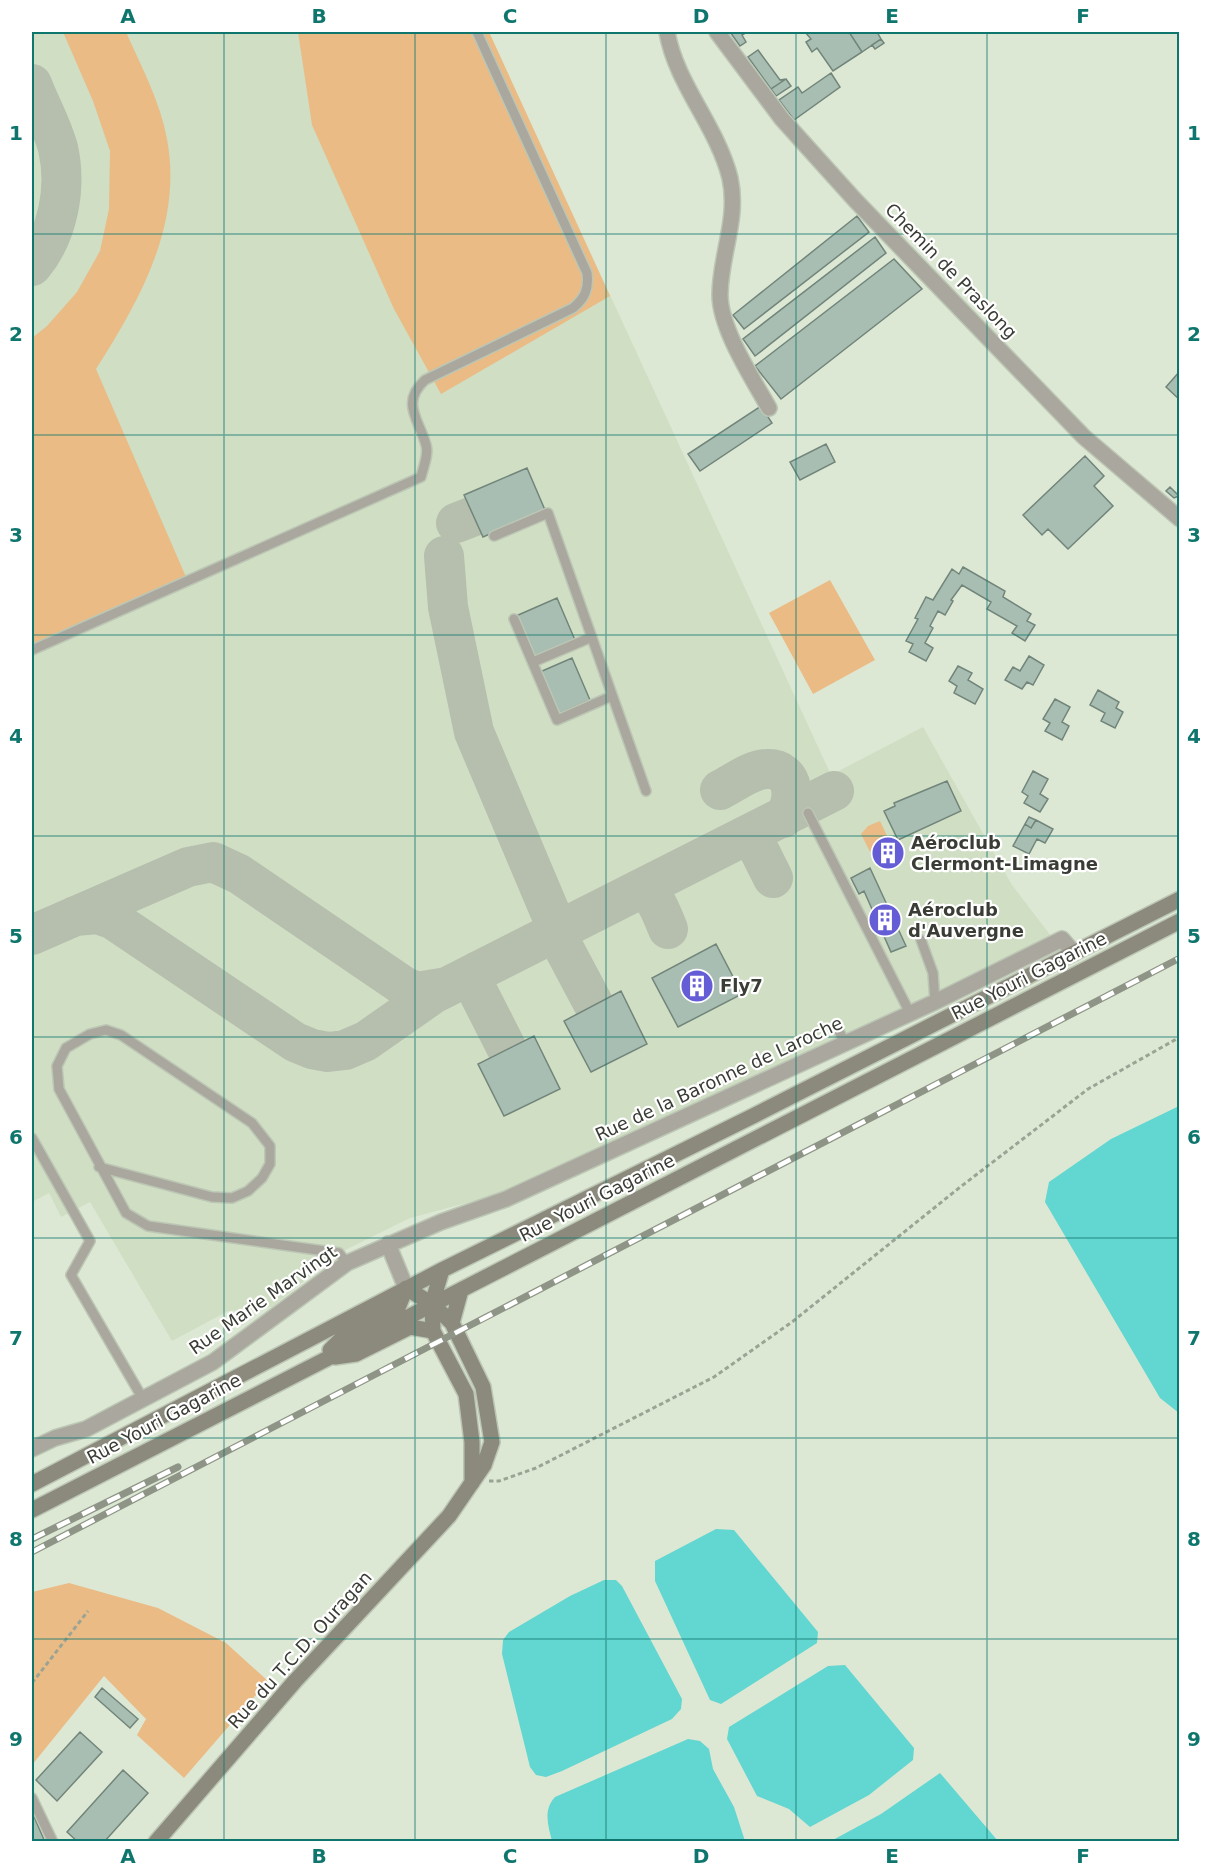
<svg xmlns="http://www.w3.org/2000/svg" width="1211" height="1873" viewBox="0 0 1211 1873" font-family="'DejaVu Sans',sans-serif">
	<rect width="100%" height="100%" fill="#dde8d4"/>
	<!-- built -->
	<path fill="#d0dec4" d="M32 32H489L831 775 923 727 1012 885 1051 936 932 996 504 1193 410 1218 339 1253 272 1307 228 1311 172 1341 90 1202 61 1217 49 1193 32 1202Z"/>
	<!-- green -->
	<path fill="#eabb85" d="M63 32H126C141 66 160 101 167 139 183 224 140 300 96 369L189 584 32 655V338L47 326 77 292 100 251 109 209 110 151 93 101Z
		M298 32H489L610 296 441 394 394 309 312 125Z
		M830 580 875 660 813 694 769 613Z
		M880 821 890 842 870 852 861 834 868 826Z
		M69 1583 158 1608 226 1643 268 1681 184 1778 137 1735 146 1719 104 1676 32 1765V1592Z"/>
	<!-- water -->
	<path fill="#62d6d0" d="M1179 1106V1413L1160 1398 1045 1202 1049 1182 1111 1139Z
		M716 1529 734 1530 818 1632 817 1643 721 1704 710 1700 655 1581V1561Z
		M604 1580H616L622 1586 682 1699 681 1709 672 1719 562 1771 546 1777 536 1775 530 1767 502 1654 503 1640 509 1632 570 1596Z
		M845 1665 914 1748 913 1760 869 1795 810 1827 789 1809 757 1796 727 1739 729 1727 828 1666Z
		M688 1739 700 1741 709 1749 713 1769 734 1807 745 1841H552C548 1825 543 1810 555 1797Z
		M940 1773 998 1841H831L881 1814Z"/>
	<g fill="none" stroke-linecap="round" stroke-linejoin="round">
		<!-- taxiway -->
		<path stroke="#b6beae" stroke-width="40" d="M32 84C40 105 52 126 58 148 67 188 58 235 32 266
			M456 523 474 516
			M444 556 448 607 474 732 553 919V929L545 938
			M720 790C734 783 752 769 767 769 795 768 797 801 783 818
			M743 838 755 842 773 878
			M638 890C655 889 662 916 668 929
			M75 916 97 914 112 919 295 1042 312 1049 328 1052 345 1050 366 1041 433 994 834 791
			M32 935 188 867 213 862 239 874 405 987 417 992 447 987
			M545 938 554 936 560 941 594 1005
			M478 971 474 984 507 1049"/>
	</g>
	<!-- building -->
	<path fill="#a9beb2" stroke="#71857a" stroke-width="1.5" d="M730 32H747L742 35 746 42 740 46Z
		M805 32H849L862 52 833 71 817 48 812 52 806 42 811 39Z
		M849 32H877L881 39 862 52Z
		M881 39 884 43 875 49 872 45Z
		M758 50 780 80 786 79 771 89 748 57Z
		M831 73 840 87 794 120 779 100 798 87 802 93Z
		M786 79 791 86 776 96 771 89Z
		M857 216 869 232 744 329 733 315Z
		M875 237 886 253 755 356 743 339Z
		M894 259 922 289 781 399 755 366Z
		M1180 371V400L1166 387Z
		M761 406 772 423 700 471 688 454Z
		M826 444 835 462 800 480 790 462Z
		M1085 456 1104 476 1094 486 1113 506 1068 549 1048 529 1042 535 1023 515Z
		M527 468 545 510 483 537 464 495Z
		M1170 487 1179 496 1174 498 1166 491Z
		M963 567 1005 591 1003 597 1031 614 1027 621 1035 625 1025 641 1012 633 1017 626 987 609 991 602 962 585 951 600 953 601 945 615 938 611 930 626 933 628 925 643 933 648 926 661 909 652 913 644 906 641 918 619 915 618 926 597 933 600 952 569 959 574Z
		M557 598 575 640 533 657 516 616Z
		M1029 656 1044 665 1033 685 1027 682 1022 689 1005 680 1013 667 1020 671Z
		M572 658 590 700 558 714 540 672Z
		M958 666 972 673 968 680 983 689 975 704 954 693 957 686 949 681Z
		M1098 690 1119 702 1116 708 1123 712 1115 728 1101 721 1105 713 1090 705Z
		M1055 699 1070 707 1062 722 1069 726 1062 740 1045 731 1050 723 1043 719Z
		M1033 771 1048 779 1040 794 1048 799 1040 812 1024 803 1028 796 1022 792Z
		M947 781 961 811 898 840 884 811 895 806 894 803Z
		M1029 817 1036 820 1031 828 1025 824Z
		M1036 820 1053 829 1045 843 1037 839 1029 854 1013 846 1025 824 1031 828Z
		M898 841 904 854 878 866 872 853Z
		M870 868 906 946 891 952 864 891 859 894 851 878Z
		M716 944 742 994 678 1027 652 978Z
		M621 991 647 1044 591 1072 564 1021Z
		M534 1036 560 1089 504 1116 478 1064Z
		M102 1688 138 1719 130 1728 95 1697Z
		M80 1732 102 1752 57 1801 36 1780Z
		M123 1770 148 1793 104 1842H78L67 1832Z
		M32 1812 45 1842H32Z"/>
	<g fill="none" stroke-linecap="round" stroke-linejoin="round">
		<defs>
			<path id="lane" d="M494 536 548 513 646 791
				M514 619 557 720 612 696
				M32 650 421 477C423 468 429 454 426 445 419 419 400 403 425 380L573 308C585 298 589 289 587 273L477 32
				M533 662 592 637
				M808 813 910 1013
				M921 940 933 973 935 1002
				M837 1027 845 1043
				M32 1138 90 1241 71 1275 143 1399
				M99 1167 212 1197 232 1198 248 1191 262 1178 270 1164V1146L252 1123 121 1035 106 1030 90 1034 66 1048 57 1066 59 1089 126 1213 148 1226 339 1253 347 1263
				M32 1798 53 1842"/>
			<path id="street" d="M667 32C676 84 717 126 730 178 739 219 720 255 720 295 720 329 753 379 769 408
				M717 32 782 119 855 200 1084 437 1180 519
				M388 1244 406 1288
				M32 1449 55 1438 86 1429 213 1362 347 1263 441 1222 506 1199 935 1002 1062 939 1074 953"/>
			<path id="secondary" d="M442 1270 432 1304 433 1331 466 1394 472 1442V1483
				M452 1323 461 1290
				M330 1350 346 1334 398 1308 406 1288
				M335 1357 356 1354 410 1327 433 1331
				M32 1484 442 1270 753 1116 1180 899
				M32 1510 1180 921
				M156 1842 295 1681 449 1516 484 1465 492 1442 483 1387 452 1323 432 1304 406 1288"/>
		</defs>
		<!-- lane casing -->
		<use href="#lane" stroke="#bcc6b4" stroke-width="12"/>
		<!-- street casing -->
		<use href="#street" stroke="#bcc6b4" stroke-width="18"/>
		<!-- secondary casing -->
		<use href="#secondary" stroke="#bcc6b4" stroke-width="18"/>
		<!-- path -->
		<path stroke="#9ba494" stroke-width="3" stroke-dasharray="4.5 3" stroke-linecap="butt" d="M489 1481H499L536 1468 714 1377 792 1322 959 1188 1088 1089 1180 1037
			M32 1683 88 1611"/>
		<!-- lane -->
		<use href="#lane" stroke="#a9a79e" stroke-width="9"/>
		<!-- street -->
		<use href="#street" stroke="#a9a79e" stroke-width="15"/>
		<!-- secondary -->
		<use href="#secondary" stroke="#8c8a7d" stroke-width="15"/>
		<defs>
			<path id="rail" d="M32 1539 178 1467
				M32 1552 1180 958"/>
		</defs>
		<!-- rail casing -->
		<use href="#rail" stroke="#8e9587" stroke-width="7"/>
		<!-- rail -->
		<use href="#rail" stroke="#fff" stroke-width="4.5" stroke-dasharray="14" stroke-linecap="butt"/>
	</g>
	<!-- grid -->
	<path fill="none" stroke="#0f766e" stroke-width="1.5" stroke-opacity="0.55" d="M224 32V1842M415 32V1842M606 32V1842M796 32V1842M987 32V1842M32 234H1180M32 435H1180M32 635H1180M32 836H1180M32 1037H1180M32 1238H1180M32 1438H1180M32 1639H1180"/>
	<!-- icons -->
	<defs>
		<symbol id="building-disc" viewBox="-11 -11 22 22"><circle r="9.5" fill="#645dd6" stroke="#fff"/><path d="M-4-6H4V6H1V3H-1V6H-4ZM-2.5-4.3h1.7v1.8h-1.7ZM.8-4.3h1.7v1.8H.8ZM-2.5-1h1.7V.8h-1.7ZM.8-1h1.7V.8H.8Z" fill="#fff"/></symbol>
	</defs>
	<g fill-rule="evenodd">
		<use href="#building-disc" x="869" y="834" width="38" height="38"/>
		<use href="#building-disc" x="866" y="901" width="38" height="38"/>
		<use href="#building-disc" x="678" y="967" width="38" height="38"/>
	</g>
	<g text-anchor="middle" stroke-width="4.5" stroke-linejoin="round" paint-order="stroke">
		<!-- street labels -->
		<g font-size="18" fill="#393d35" stroke="#fff">
			<text transform="translate(951 271) rotate(46)" y="6">Chemin de Praslong</text>
			<text transform="translate(1029 976) rotate(-27)" y="6">Rue Youri Gagarine</text>
			<text transform="translate(719 1079) rotate(-25)" y="6">Rue de la Baronne de Laroche</text>
			<text transform="translate(597 1198) rotate(-27)" y="6">Rue Youri Gagarine</text>
			<text transform="translate(263 1300) rotate(-35)" y="6">Rue Marie Marvingt</text>
			<text transform="translate(164 1419) rotate(-28)" y="6">Rue Youri Gagarine</text>
			<text transform="translate(300 1650) rotate(-48)" y="6">Rue du T.C.D. Ouragan</text>
		</g>
		<!-- poi labels -->
		<g font-size="18" font-weight="bold" fill="#393d35" stroke="#fff" text-anchor="start">
			<text x="911" y="849">Aéroclub<tspan x="911" dy="21">Clermont-Limagne</tspan></text>
			<text x="908" y="916">Aéroclub<tspan x="908" dy="21">d'Auvergne</tspan></text>
			<text x="720" y="992">Fly7</text>
		</g>
	</g>
	<!-- border -->
	<rect width="1211" height="1873" fill="none" stroke="#ffffff" stroke-width="66"/>
	<rect x="33" y="33" width="1145" height="1807" fill="none" stroke="#0f766e" stroke-width="2"/>
	<g font-size="20" text-anchor="middle" font-weight="bold" fill="#0f766e">
		<text x="128" y="23">A</text>
		<text x="319" y="23">B</text>
		<text x="510" y="23">C</text>
		<text x="701" y="23">D</text>
		<text x="892" y="23">E</text>
		<text x="1083" y="23">F</text>
		<text x="16" y="140">1</text>
		<text x="1194" y="140">1</text>
		<text x="16" y="341">2</text>
		<text x="1194" y="341">2</text>
		<text x="16" y="542">3</text>
		<text x="1194" y="542">3</text>
		<text x="16" y="743">4</text>
		<text x="1194" y="743">4</text>
		<text x="16" y="943">5</text>
		<text x="1194" y="943">5</text>
		<text x="16" y="1144">6</text>
		<text x="1194" y="1144">6</text>
		<text x="16" y="1345">7</text>
		<text x="1194" y="1345">7</text>
		<text x="16" y="1546">8</text>
		<text x="1194" y="1546">8</text>
		<text x="16" y="1746">9</text>
		<text x="1194" y="1746">9</text>
		<text x="128" y="1863">A</text>
		<text x="319" y="1863">B</text>
		<text x="510" y="1863">C</text>
		<text x="701" y="1863">D</text>
		<text x="892" y="1863">E</text>
		<text x="1083" y="1863">F</text>
	</g>
</svg>
